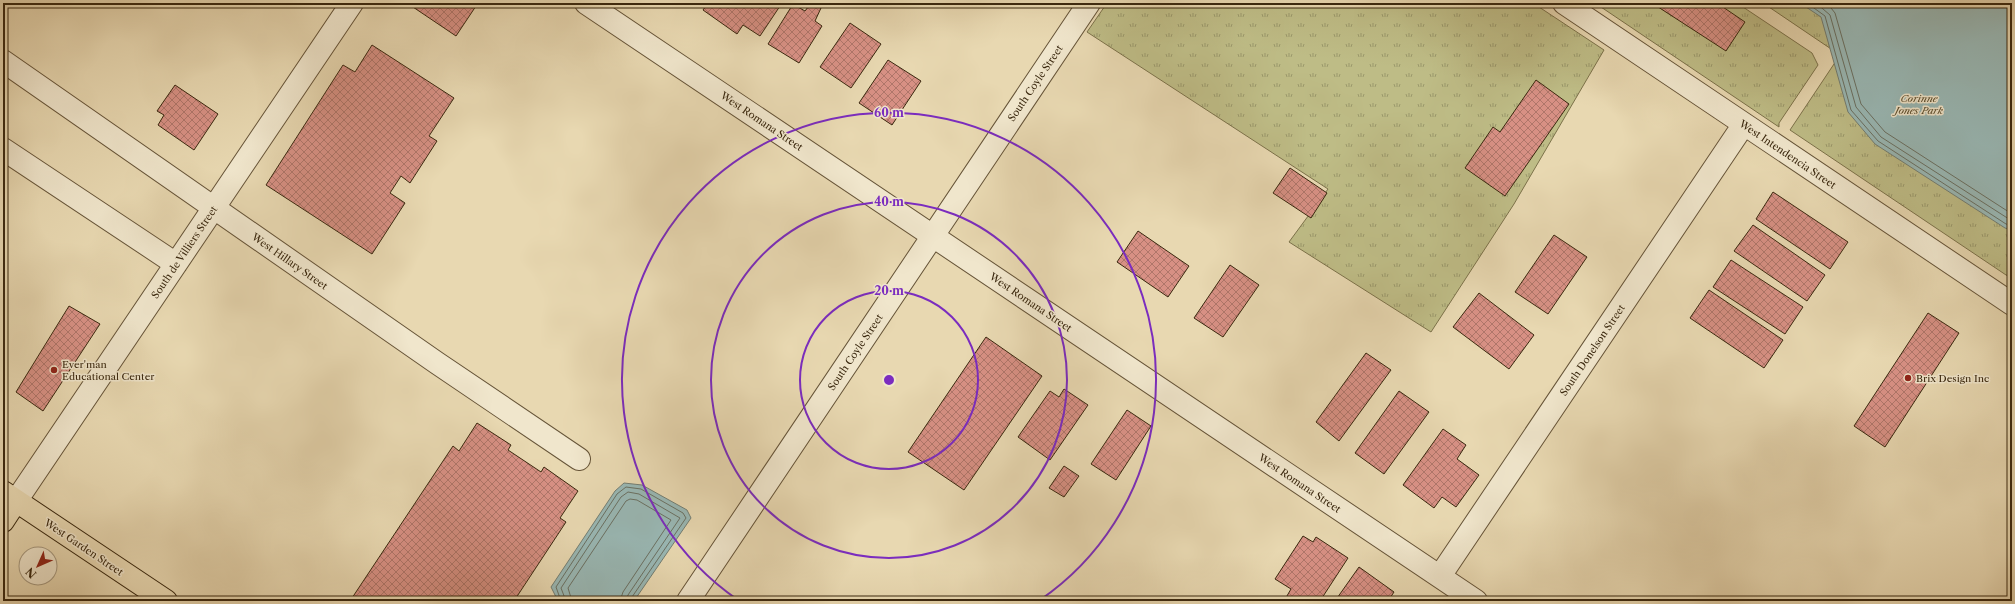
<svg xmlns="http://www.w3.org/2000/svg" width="2015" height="604" viewBox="0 0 2015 604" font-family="'Libre Caslon Text',serif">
	<defs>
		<pattern id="park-tufts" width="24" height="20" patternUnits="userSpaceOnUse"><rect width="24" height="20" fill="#bebc86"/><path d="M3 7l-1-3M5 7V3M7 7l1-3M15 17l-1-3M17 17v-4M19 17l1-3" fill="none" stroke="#9b996c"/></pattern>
		<pattern id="building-cross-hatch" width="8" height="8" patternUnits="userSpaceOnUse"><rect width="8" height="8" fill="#d79084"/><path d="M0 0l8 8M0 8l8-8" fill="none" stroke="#af766a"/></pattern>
	</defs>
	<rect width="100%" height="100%" fill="#e8d8b1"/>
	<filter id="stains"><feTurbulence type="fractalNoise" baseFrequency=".005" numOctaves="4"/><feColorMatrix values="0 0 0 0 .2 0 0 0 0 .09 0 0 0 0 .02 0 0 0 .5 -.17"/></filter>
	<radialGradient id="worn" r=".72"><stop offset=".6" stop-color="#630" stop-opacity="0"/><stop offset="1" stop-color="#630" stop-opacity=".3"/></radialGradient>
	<!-- park -->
	<path fill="url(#park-tufts)" stroke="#7c724a" d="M1107 3H1533L1604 50 1514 204 1431 332 1289 242 1328 189 1087 32Z
		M1595 3H1737L1812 53 1818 65 1779 123V127Z
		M1763 3H2012V279L1790 130 1840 55Z"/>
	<!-- water -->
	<path fill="#99b8b5" stroke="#737e73" d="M1800 3H2012V230L2005 228 1875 144 1848 112 1821 17Z
		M624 483 642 485 687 510 691 518 634 601H558L551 587 615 491Z"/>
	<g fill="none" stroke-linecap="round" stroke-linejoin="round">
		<!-- shore -->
		<path stroke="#6a7062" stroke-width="1" d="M1807 3 1825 16 1851 110 1878 141 2006 224 2012 226
			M1816 3 1830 15 1856 107 1881 137 2012 221
			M1827 3 1835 13 1861 104 1885 132 2012 214
			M561 601 556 587 617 494 626 487 641 489 683 513 686 518 632 597 631 601
			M566 601 561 588 621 497 628 492 639 494 680 518 628 595 626 601
			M572 601 568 588 626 501 630 499 637 500 671 520 623 592 620 601"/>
	</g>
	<!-- building -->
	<path fill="url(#building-cross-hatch)" stroke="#3a280f" d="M407 3H478L456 36Z
		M708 3H782L760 36 743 25 737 34 703 10Z
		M811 3 821 8 815 21 822 26 799 63 768 44 793 4 805 11Z
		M1652 3H1717L1745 22 1726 51Z
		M850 23 881 44 851 88 820 67Z
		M372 45 454 98 429 136 437 141 410 183 401 176 390 193 405 203 372 254 266 185 343 65 355 72Z
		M888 60 921 81 892 125 859 103Z
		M1536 80 1569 104 1505 196 1465 168 1493 127 1500 132Z
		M175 85 218 114 194 150 158 125 164 115 157 111Z
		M1290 168 1327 193 1311 218 1273 193Z
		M1773 192 1848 242 1830 269 1756 219Z
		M1753 225 1825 275 1807 301 1734 251Z
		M1138 231 1189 266 1168 297 1117 262Z
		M1554 235 1587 257 1548 314 1515 292Z
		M1731 260 1803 307 1785 334 1713 287Z
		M1230 265 1259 285 1223 337 1194 318Z
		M1709 290 1783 340 1764 368 1690 318Z
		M1479 293 1534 335 1509 369 1453 327Z
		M69 306 100 324 43 411 16 392Z
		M1928 313 1959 333 1885 447 1854 426Z
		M986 337 1042 376 964 490 908 452Z
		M1366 353 1391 370 1339 441 1316 422Z
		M1064 389 1088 405 1050 460 1018 437 1050 391 1059 397Z
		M1399 391 1429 412 1384 474 1355 453Z
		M1127 410 1151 426 1116 480 1091 464Z
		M477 423 511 445 508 450 541 472 544 467 578 491 560 518 566 522 514 601H350L453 446 459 451Z
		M1443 429 1466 445 1457 459 1479 475 1456 507 1442 497 1434 508 1403 485Z
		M1064 466 1079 476 1064 497 1049 488Z
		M1303 536 1313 542 1316 537 1348 558 1320 601H1284L1291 589 1275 579Z
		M1359 567 1394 592 1388 601H1335Z"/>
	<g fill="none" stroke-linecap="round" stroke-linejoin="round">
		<defs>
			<path id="minor" d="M586 3 1476 601
				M1564 3 2012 304
				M3 61 437 363 579 459
				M3 149 176 264
				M16 501 352 3
				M1440 576 1744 124
				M688 601 1089 3"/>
			<path id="major" d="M3 492 166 601
				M3 521 16 501"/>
		</defs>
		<!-- minor casing -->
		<use href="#minor" stroke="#665438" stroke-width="24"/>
		<!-- major casing -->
		<use href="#major" stroke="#3a280f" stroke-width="24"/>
		<!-- minor -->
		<use href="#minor" stroke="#f0e6cc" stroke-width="22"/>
		<!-- major -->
		<use href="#major" stroke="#e8d8b1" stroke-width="22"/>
	</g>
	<!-- distance rings -->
	<g fill="none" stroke="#7b2cbf" stroke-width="2">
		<circle cx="889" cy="380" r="89"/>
		<circle cx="889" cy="380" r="178"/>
		<path d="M738 600A267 267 0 1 1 1040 600"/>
	</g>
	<!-- markers -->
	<g fill="#8f2418" stroke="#f0e6cc" stroke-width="1.5">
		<circle cx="54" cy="370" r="4"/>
		<circle cx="1908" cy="378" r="4"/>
	</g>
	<g text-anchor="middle" stroke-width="3" stroke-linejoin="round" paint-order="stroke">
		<!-- street labels -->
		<g font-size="10" fill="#3a280f" stroke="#f0e6cc">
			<text transform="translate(1035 83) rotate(-56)" y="4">South Coyle Street</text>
			<text transform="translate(762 121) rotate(34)" y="4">West Romana Street</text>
			<text transform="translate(1788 154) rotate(34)" y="4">West Intendencia Street</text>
			<text transform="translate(184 252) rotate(-56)" y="4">South de Villiers Street</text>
			<text transform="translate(290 261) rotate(35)" y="4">West Hillary Street</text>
			<text transform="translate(1031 302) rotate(34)" y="4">West Romana Street</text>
			<text transform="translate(1592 350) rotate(-56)" y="4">South Donelson Street</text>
			<text transform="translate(855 352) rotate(-56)" y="4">South Coyle Street</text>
			<text transform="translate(1300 483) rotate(34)" y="4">West Romana Street</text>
			<text transform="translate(84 547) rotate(34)" y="4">West Garden Street</text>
		</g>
		<!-- park labels -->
		<g font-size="10" font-style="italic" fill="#5b4d2d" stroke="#f0e6cc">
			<text x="1919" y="102">Corinne<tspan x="1919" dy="12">Jones Park</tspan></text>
		</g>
		<!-- poi labels -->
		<g font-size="10" fill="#3a280f" stroke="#f0e6cc" text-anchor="start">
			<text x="62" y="368">Ever'man<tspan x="62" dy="12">Educational Center</tspan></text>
			<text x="1916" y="382">Brix Design Inc</text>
		</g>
	</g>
	<circle cx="889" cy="380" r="6" fill="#7b2cbf" stroke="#f0e6cc" stroke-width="2"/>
	<g font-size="12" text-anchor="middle" font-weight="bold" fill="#7b2cbf" stroke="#f0e6cc" stroke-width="3" stroke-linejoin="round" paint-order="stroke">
		<text x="889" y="117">60 m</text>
		<text x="889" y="206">40 m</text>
		<text x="889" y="295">20 m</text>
	</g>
	<!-- margin -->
	<rect width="2015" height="604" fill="none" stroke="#e8d8b1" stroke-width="16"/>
	<rect x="4" y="4" width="2007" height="596" fill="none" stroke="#3a280f" stroke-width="2"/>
	<rect x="8" y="8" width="1999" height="588" fill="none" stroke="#3a280f"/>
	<!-- north arrow -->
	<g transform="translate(38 566) rotate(225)"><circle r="19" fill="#f0e6cc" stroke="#a79a80"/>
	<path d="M0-3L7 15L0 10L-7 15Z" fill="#8f2418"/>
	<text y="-6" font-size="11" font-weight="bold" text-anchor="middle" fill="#3a280f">N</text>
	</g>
	<rect width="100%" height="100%" filter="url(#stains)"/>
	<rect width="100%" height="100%" fill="url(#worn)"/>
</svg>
